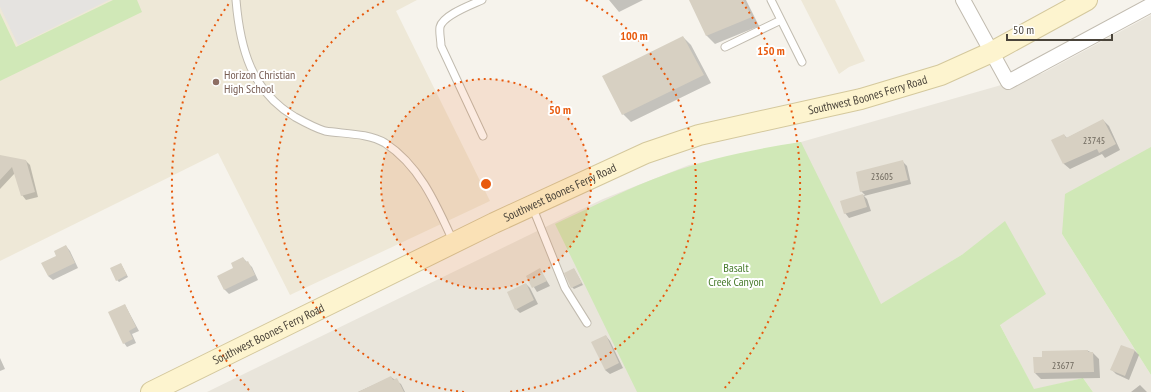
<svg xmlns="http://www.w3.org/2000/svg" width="1151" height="392" viewBox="0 0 1151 392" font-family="'PT Sans Narrow',sans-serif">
	<rect width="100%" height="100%" fill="#f6f3ec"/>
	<!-- residential -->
	<path fill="#e9e5db" d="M1151 15V188L1062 234 1151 375V392H1093L1083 378 1034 390 963 254 881 305 925 392H207L603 199 689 165 801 142 1043 73Z"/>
	<!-- education -->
	<path fill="#eee8d7" d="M0 0H417L396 11 490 201 290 295 218 153 0 261Z
		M801 0H835L865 61 849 67 839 74Z"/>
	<!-- green -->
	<path fill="#d0e8b7" d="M113 0H137L142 12 0 81V13L16 47Z
		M801 142 881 304 963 254 1005 221 1046 294 1000 325 1034 389 1083 378 1093 392H637L555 224C592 207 628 188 667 174 710 158 755 149 801 142Z
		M1151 147V375L1062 234 1065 194Z"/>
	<!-- parking -->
	<path fill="#e5e3e0" d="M0 0H109L18 45 0 7Z"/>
	<!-- shadow -->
	<path fill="#0003" d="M609 0H643L619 12Z
		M690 0H746L759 26 715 44 707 36Z
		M683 37 691 45 711 83 631 122 623 114Z
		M1103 120 1109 126 1120 150 1105 158 1102 154 1070 169 1064 164V135L1067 138Z
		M0 161H26L30 165 38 197 26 200 22 195 15 173 0 189Z
		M903 162 907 166 911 184 864 196 867 199 871 211 849 218 845 213 841 202 865 195 861 191Z
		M66 246 70 251 78 268 53 280 48 276 58 256Z
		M243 258 252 267 258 280 229 294 225 290 218 277 235 269Z
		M121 264 128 277 119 282 117 280Z
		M574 269 583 285 574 289 572 287Z
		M540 270 550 286 537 292 527 276Z
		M526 284 530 288 538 304 520 313 516 309Z
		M125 305 139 331 132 334 136 343 127 347 124 343Z
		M606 336 610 341 623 368 610 374 605 370Z
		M1121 346 1135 351 1139 355 1129 380 1116 374 1112 370Z
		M1088 351 1093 353 1099 359 1100 378 1041 379 1035 373Z
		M0 358 5 369 0 371Z
		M391 377 401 384 405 392H358Z
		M1140 385 1147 392H1131Z"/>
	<!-- building -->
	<path fill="#d7d0c2" d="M689 0H743L752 17 706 36Z
		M683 36 704 75 622 115 602 76Z
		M1103 119 1116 144 1099 153 1097 149 1063 164 1051 140 1064 134 1066 138Z
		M0 155 26 160 35 192 21 196 12 167 0 180Z
		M903 160 908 180 860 192 856 172Z
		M863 194 867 207 844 214 840 201Z
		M66 245 75 263 48 276 41 263 56 256 54 251Z
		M243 257 246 262 248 261 255 275 224 290 217 276 233 268 231 263Z
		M121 263 127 275 116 281 110 268Z
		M540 268 547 281 532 288 526 276Z
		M574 268 582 283 571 288 564 273Z
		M526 283 534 300 515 310 507 292Z
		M125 304 136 327 129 331 133 339 123 344 108 312Z
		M606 335 619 363 605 370 591 342Z
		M1121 345 1135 350 1125 376 1110 370Z
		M1088 350V352H1093L1094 372 1034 373 1033 357H1042V351Z
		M391 376 393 380 397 378 404 392H358Z"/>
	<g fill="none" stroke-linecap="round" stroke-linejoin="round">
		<defs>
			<path id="service" d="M236 0C240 48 251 91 295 117 304 122 315 128 325 131 344 134 368 133 385 143 420 166 436 204 453 241
				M482 0C471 5 443 15 440 27 439 33 441 40 441 46L483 136
				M771 0 802 62
				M725 47 781 20
				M532 206 565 288 587 323"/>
			<path id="minor" d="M963 0 1008 82 1151 5"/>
			<g id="secondary">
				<path id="s1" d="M151 392 494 223 646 153 699 135 861 99 941 75 992 52 1087 0"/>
			</g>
		</defs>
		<!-- service casing -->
		<use href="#service" stroke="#c1bbaf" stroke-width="9"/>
		<!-- minor casing -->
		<use href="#minor" stroke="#c1bbaf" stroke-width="16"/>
		<!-- secondary casing -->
		<use href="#secondary" stroke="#d4c89d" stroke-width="22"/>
		<!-- service -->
		<use href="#service" stroke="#fff" stroke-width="7"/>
		<!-- minor -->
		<use href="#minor" stroke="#fff" stroke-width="14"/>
		<!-- secondary -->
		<use href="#secondary" stroke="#fdf4cf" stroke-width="20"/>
	</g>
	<!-- distance rings -->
	<circle cx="486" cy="184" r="105" fill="#e8590c" fill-opacity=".12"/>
	<g fill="none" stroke="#e8590c" stroke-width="2" stroke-dasharray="2 4">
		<circle cx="486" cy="184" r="105"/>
		<path d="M464 392A209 209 0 0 1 386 0M586 0A209 209 0 0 1 508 392"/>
		<path d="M249 390A314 314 0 0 1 230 2M742 2A314 314 0 0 1 723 390"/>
	</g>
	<!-- markers -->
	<circle fill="#8d6e63" stroke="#fff" stroke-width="1.5" cx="216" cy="82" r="4"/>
	<g text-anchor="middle" stroke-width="4" stroke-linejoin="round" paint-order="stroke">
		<!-- number labels -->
		<g font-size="10" fill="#6d675c">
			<text x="1094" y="144">23745</text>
			<text x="882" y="180">23605</text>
			<text x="1063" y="369">23677</text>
		</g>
		<!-- education labels -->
		<g font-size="12" fill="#785e54" stroke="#fff" text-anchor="start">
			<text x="224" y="79">Horizon Christian<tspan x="224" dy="14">High School</tspan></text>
		</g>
		<!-- street labels -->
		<g font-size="12" fill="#4a443a" stroke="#fff">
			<text dy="4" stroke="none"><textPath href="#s1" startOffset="779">Southwest Boones Ferry Road</textPath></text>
			<text dy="4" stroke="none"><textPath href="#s1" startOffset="455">Southwest Boones Ferry Road</textPath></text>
			<text dy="4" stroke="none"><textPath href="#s1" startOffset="131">Southwest Boones Ferry Road</textPath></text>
		</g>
		<!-- park labels -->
		<g font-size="12" fill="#487c2d" stroke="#fff">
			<text x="736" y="272">Basalt<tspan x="736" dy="14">Creek Canyon</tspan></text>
		</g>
	</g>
	<circle cx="486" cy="184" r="6" fill="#e8590c" stroke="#fff" stroke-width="2"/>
	<g font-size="12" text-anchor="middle" font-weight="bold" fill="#e8590c" stroke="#fff" stroke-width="4" stroke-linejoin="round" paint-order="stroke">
		<text x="634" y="40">100 m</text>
		<text x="771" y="55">150 m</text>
		<text x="560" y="114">50 m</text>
	</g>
	<!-- scale -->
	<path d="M1007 34v6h105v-6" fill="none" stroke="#4a443a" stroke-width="2"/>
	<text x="1013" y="34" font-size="12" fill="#4a443a" stroke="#ffffff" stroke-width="3" paint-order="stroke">50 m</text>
</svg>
